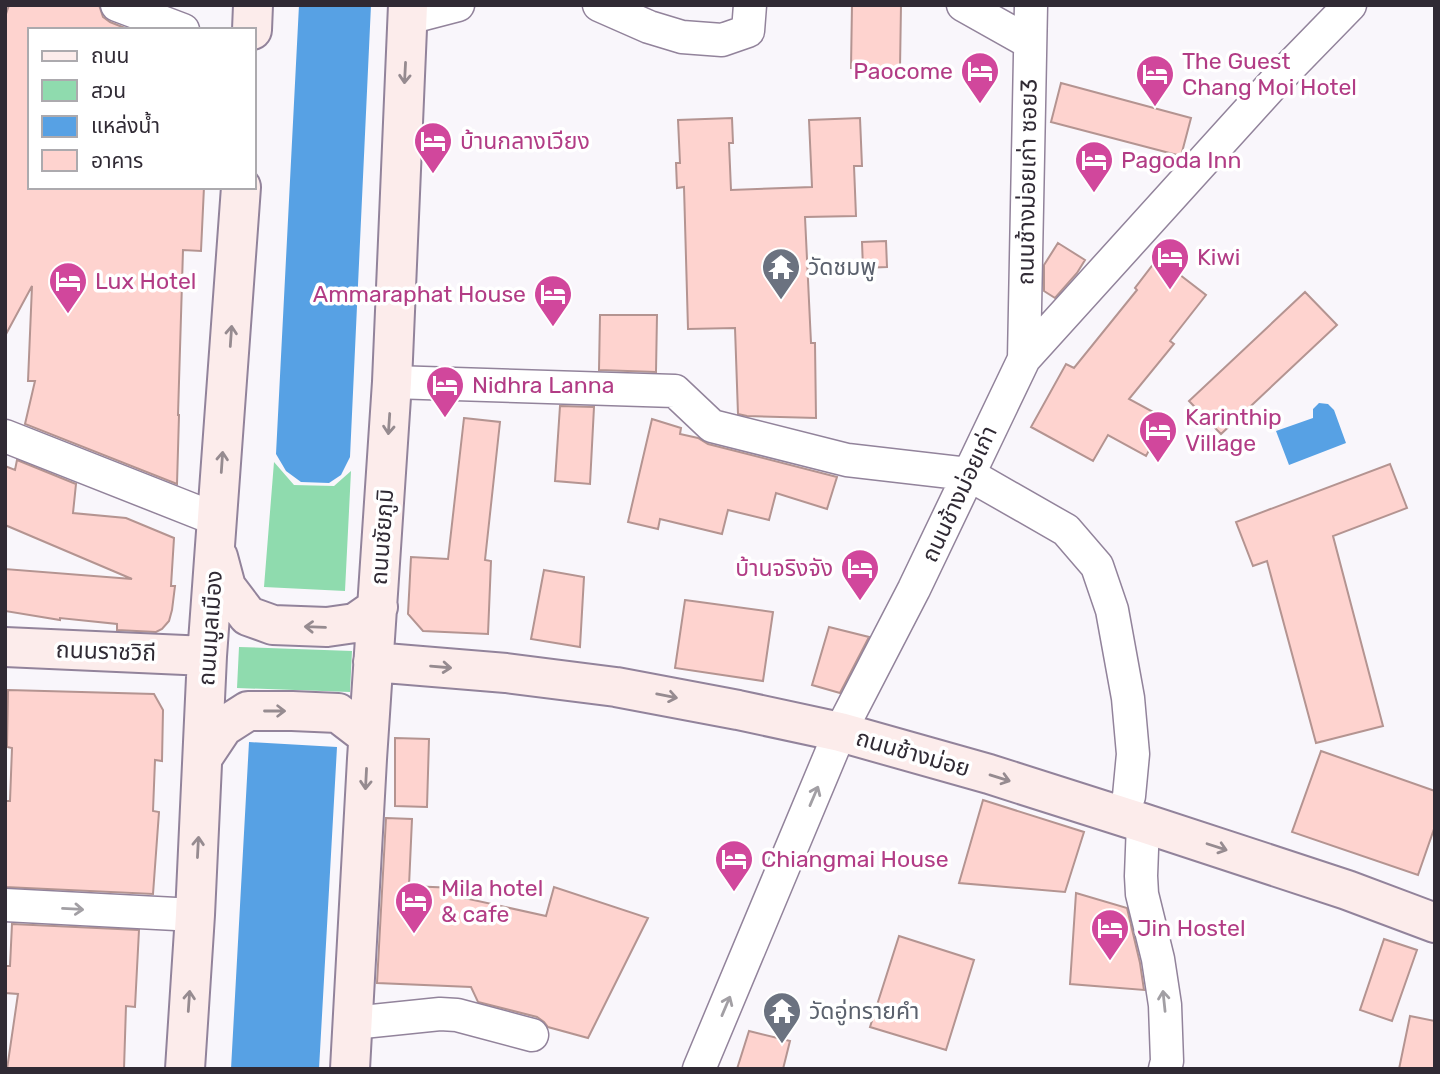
<svg xmlns="http://www.w3.org/2000/svg" width="1440" height="1074" viewBox="0 0 1440 1074" font-family="Rubik,'Noto Sans Thai',sans-serif">
	<rect width="100%" height="100%" fill="#f9f6fb"/>
	<!-- green -->
	<path fill="#8fdbae" d="M274 462 294 485 334 486 351 471 345 591 264 587Z
		M239 647 352 651 350 692 237 688Z"/>
	<!-- water -->
	<path fill="#57a1e4" d="M299 5H371L350 457 341 475 329 483 301 482 286 471 276 454Z
		M1319 403 1328 404 1334 410 1346 443 1289 465 1276 431 1313 418V409Z
		M249 742 337 747 319 1069H231Z"/>
	<!-- building -->
	<path fill="#fed3cf" stroke="#b49491" stroke-width="2" d="M9 5H99L103 17 110 22 130 30H30V187H204L201 251 183 250 178 415H179L177 484 25 424 35 381H28L32 286 5 336V17Z
		M852 5H901L900 69 851 68Z
		M1061 83 1191 118 1181 156 1051 122Z
		M732 118 733 143H729L731 190 812 187 809 120 860 118 862 166H854L856 216 805 217 811 343H815L816 418 747 416 738 414 735 328 688 329 684 187 677 188 676 163H680L678 120Z
		M886 241 887 267 863 268 862 242Z
		M1058 243 1085 260 1077 273 1055 298 1044 291V265Z
		M1158 258 1206 295 1170 341 1174 344 1129 399 1166 419 1146 456 1108 435 1093 461 1031 427 1066 364 1074 368 1137 290 1135 288Z
		M1305 292 1337 325 1221 434 1189 401Z
		M600 315H657L656 372 599 370Z
		M560 406 594 407 590 484 555 481Z
		M464 418 500 422 485 560 491 561 488 634 423 631 408 614 411 557 448 559Z
		M652 419 681 428 680 434 698 438 708 444 837 477 827 509 776 493 769 520 728 510 722 534 660 519 658 529 628 522Z
		M17 460 76 484 73 513 126 518 174 538 171 586H175L172 610 169 621 162 629 156 632 117 630V624L60 618V620L5 611V569L132 579 5 525V466L15 470Z
		M1390 464 1407 508 1333 536 1383 726 1316 743 1267 561 1253 566 1236 522Z
		M544 570 584 577 580 647 531 639Z
		M685 600 773 612 763 681 675 668Z
		M829 627 869 637 840 693 812 685Z
		M8 690 154 694 163 710 162 761 155 760 153 811 159 812 153 894 5 887V801H10L12 748 7 747Z
		M395 738 429 739 427 807 395 806Z
		M1321 751 1435 791V826L1418 875 1292 832Z
		M983 800 1084 832 1065 892 959 883Z
		M386 818 412 819 409 886 456 888 455 896 546 916 554 887 648 918 588 1038 548 1027 544 1022 537 1017 478 1002 471 987 377 983Z
		M1076 893 1127 908 1140 963 1144 990 1070 984Z
		M12 924 139 930 135 1007 126 1006 124 1069H7L18 994 5 993V966H10Z
		M899 936 974 960 946 1050 870 1027Z
		M1384 939 1417 950 1392 1021 1360 1010Z
		M1410 1016 1435 1021V1069H1399Z
		M749 1031 790 1041 783 1069H737Z"/>
	<g fill="none" stroke-linecap="round" stroke-linejoin="round">
		<defs>
			<path id="street" d="M117 5 183 30
				M599 5 649 27 682 37 722 40 748 31 750 5
				M963 5 1029 42
				M408 18 458 5
				M1024 359 1031 5
				M392 382 675 391 712 426 847 460 968 474 1066 530 1097 566 1112 610 1128 698 1133 754 1129 796 1122 816
				M5 436 218 520
				M1143 823 1141 876 1142 894 1158 959 1165 1005 1167 1061 1165 1069
				M5 905 195 915
				M353 1023 440 1014 457 1015 532 1035
				M699 1069 840 732 914 589 1024 359 1274 83 1350 5"/>
			<path id="secondary" d="M252 30 253 5
				M218 557 226 587 248 616 273 625 327 627 355 623 378 607
				M5 647 207 656
				M373 662 506 673 616 687 738 710 840 732 989 774 1143 823 1347 890 1435 923
				M203 757 223 727 248 711H292L338 713 368 736
				M185 1069 195 915 207 656 241 187
				M350 1069 367 759 392 382 408 5"/>
		</defs>
		<!-- street casing -->
		<use href="#street" stroke="#92839b" stroke-width="35"/>
		<!-- secondary casing -->
		<use href="#secondary" stroke="#92839b" stroke-width="42"/>
		<!-- street -->
		<use href="#street" stroke="#fff" stroke-width="32"/>
		<!-- secondary -->
		<use href="#secondary" stroke="#fceceb" stroke-width="38"/>
	</g>
	<!-- one-way arrows -->
	<defs><path id="oneway-shaft" d="M-6 0H5M1.5-3L5.5 0L1.5 3" fill="none" stroke-width="1.6" stroke-linecap="round" stroke-linejoin="round" transform="scale(1.75)"/></defs>
	<g stroke="#968b90">
		<use href="#oneway-shaft" transform="translate(405 73) rotate(93)"/>
		<use href="#oneway-shaft" transform="translate(231 336) rotate(-86)"/>
		<use href="#oneway-shaft" transform="translate(389 424) rotate(94)"/>
		<use href="#oneway-shaft" transform="translate(222 462) rotate(-86)"/>
		<use href="#oneway-shaft" transform="translate(315 627) rotate(-178)"/>
		<use href="#oneway-shaft" transform="translate(441 667) rotate(5)"/>
		<use href="#oneway-shaft" transform="translate(667 696) rotate(11)"/>
		<use href="#oneway-shaft" transform="translate(275 711)"/>
		<use href="#oneway-shaft" transform="translate(1000 778) rotate(17)"/>
		<use href="#oneway-shaft" transform="translate(366 779) rotate(93)"/>
		<use href="#oneway-shaft" transform="translate(198 847) rotate(-87)"/>
		<use href="#oneway-shaft" transform="translate(1217 847) rotate(18)"/>
		<use href="#oneway-shaft" transform="translate(189 1001) rotate(-86)"/>
	</g>
	<g stroke="#a29fa4">
		<use href="#oneway-shaft" transform="translate(814 796) rotate(-67)"/>
		<use href="#oneway-shaft" transform="translate(73 909) rotate(3)"/>
		<use href="#oneway-shaft" transform="translate(1164 1001) rotate(-96)"/>
		<use href="#oneway-shaft" transform="translate(726 1006) rotate(-67)"/>
	</g>
	<!-- icons -->
	<defs>
		<symbol id="hotel-pin" viewBox="-11 -11 22 30"><path d="M0 17L-7.5 6A9.5 9.5 0 1 1 7.5 6Z" fill="#d1479c" stroke="#fff"/><path d="M-6-4.5h1.5V1H6V5H4.5V3h-9V5H-6ZM-4 0a1.8 1.8 0 1 1 3.6 0ZM.5 0V-2.5h3Q6-2.5 6 0Z" fill="#fff"/></symbol>
		<symbol id="temple-pin" viewBox="-11 -11 22 30"><path d="M0 17L-7.5 6A9.5 9.5 0 1 1 7.5 6Z" fill="#6b7280" stroke="#fff"/><path d="M0-6L5-2H3V0L6.5 2.5H4V6H1.5V3h-3V6H-4V2.5H-6.5L-3 0V-2H-5Z" fill="#fff"/></symbol>
	</defs>
	<g fill-rule="evenodd">
		<use href="#hotel-pin" x="958" y="49" width="44" height="60"/>
		<use href="#hotel-pin" x="1133" y="52" width="44" height="60"/>
		<use href="#hotel-pin" x="411" y="119" width="44" height="60"/>
		<use href="#hotel-pin" x="1072" y="138" width="44" height="60"/>
		<use href="#hotel-pin" x="1148" y="235" width="44" height="60"/>
		<use href="#temple-pin" x="759" y="245" width="44" height="60"/>
		<use href="#hotel-pin" x="46" y="259" width="44" height="60"/>
		<use href="#hotel-pin" x="531" y="272" width="44" height="60"/>
		<use href="#hotel-pin" x="423" y="363" width="44" height="60"/>
		<use href="#hotel-pin" x="1136" y="408" width="44" height="60"/>
		<use href="#hotel-pin" x="838" y="546" width="44" height="60"/>
		<use href="#hotel-pin" x="712" y="837" width="44" height="60"/>
		<use href="#hotel-pin" x="392" y="879" width="44" height="60"/>
		<use href="#hotel-pin" x="1088" y="906" width="44" height="60"/>
		<use href="#temple-pin" x="760" y="989" width="44" height="60"/>
	</g>
	<g text-anchor="middle" stroke-width="7" stroke-linejoin="round" paint-order="stroke">
		<!-- hotel labels -->
		<g font-size="23" fill="#b23c85" stroke="#fff" text-anchor="start">
			<text x="1182" y="69">The Guest<tspan x="1182" dy="26">Chang Moi Hotel</tspan></text>
			<text x="953" y="79" text-anchor="end">Paocome</text>
			<text x="460" y="149">บ้านกลางเวียง</text>
			<text x="1121" y="168">Pagoda Inn</text>
			<text x="1197" y="265">Kiwi</text>
			<text x="95" y="289">Lux Hotel</text>
			<text x="526" y="302" text-anchor="end">Ammaraphat House</text>
			<text x="472" y="393">Nidhra Lanna</text>
			<text x="1185" y="425">Karinthip<tspan x="1185" dy="26">Village</tspan></text>
			<text x="833" y="576" text-anchor="end">บ้านจริงจัง</text>
			<text x="761" y="867">Chiangmai House</text>
			<text x="441" y="896">Mila hotel<tspan x="441" dy="26">&amp; cafe</tspan></text>
			<text x="1137" y="936">Jin Hostel</text>
		</g>
		<!-- street labels -->
		<g font-size="23" fill="#302a34" stroke="#fff">
			<text transform="translate(1027 182) rotate(-89)" y="8">ถนนช้างม่อยเก่า ซอย3</text>
			<text transform="translate(959 494) rotate(-65)" y="8">ถนนช้างม่อยเก่า</text>
			<text transform="translate(382 537) rotate(-86)" y="8">ถนนชัยภูมิ</text>
			<text transform="translate(210 628) rotate(-86)" y="8">ถนนมูลเมือง</text>
			<text transform="translate(106 651) rotate(2)" y="8">ถนนราชวิถี</text>
			<text transform="translate(913 753) rotate(16)" y="8">ถนนช้างม่อย</text>
		</g>
		<!-- worship labels -->
		<g font-size="23" fill="#5b616d" stroke="#fff" text-anchor="start">
			<text x="808" y="275">วัดชมพู</text>
			<text x="809" y="1019">วัดอู่ทรายคำ</text>
		</g>
	</g>
	<!-- border -->
	<rect width="1440" height="1074" fill="none" stroke="#302a34" stroke-width="14"/>
	<!-- legend -->
	<rect x="28" y="28" width="228" height="161" fill="#ffffff" stroke="#acaaae" stroke-width="2"/>
	<rect x="42" y="51" width="35" height="10" fill="#fceceb" stroke="#acaaae" stroke-width="2"/>
	<text x="91" y="63" font-size="21" fill="#302a34">ถนน</text>
	<rect x="42" y="80" width="35" height="21" fill="#8fdbae" stroke="#acaaae" stroke-width="2"/>
	<text x="91" y="98" font-size="21" fill="#302a34">สวน</text>
	<rect x="42" y="116" width="35" height="21" fill="#57a1e4" stroke="#acaaae" stroke-width="2"/>
	<text x="91" y="133" font-size="21" fill="#302a34">แหล่งน้ำ</text>
	<rect x="42" y="150" width="35" height="21" fill="#fed3cf" stroke="#acaaae" stroke-width="2"/>
	<text x="91" y="168" font-size="21" fill="#302a34">อาคาร</text>
</svg>
